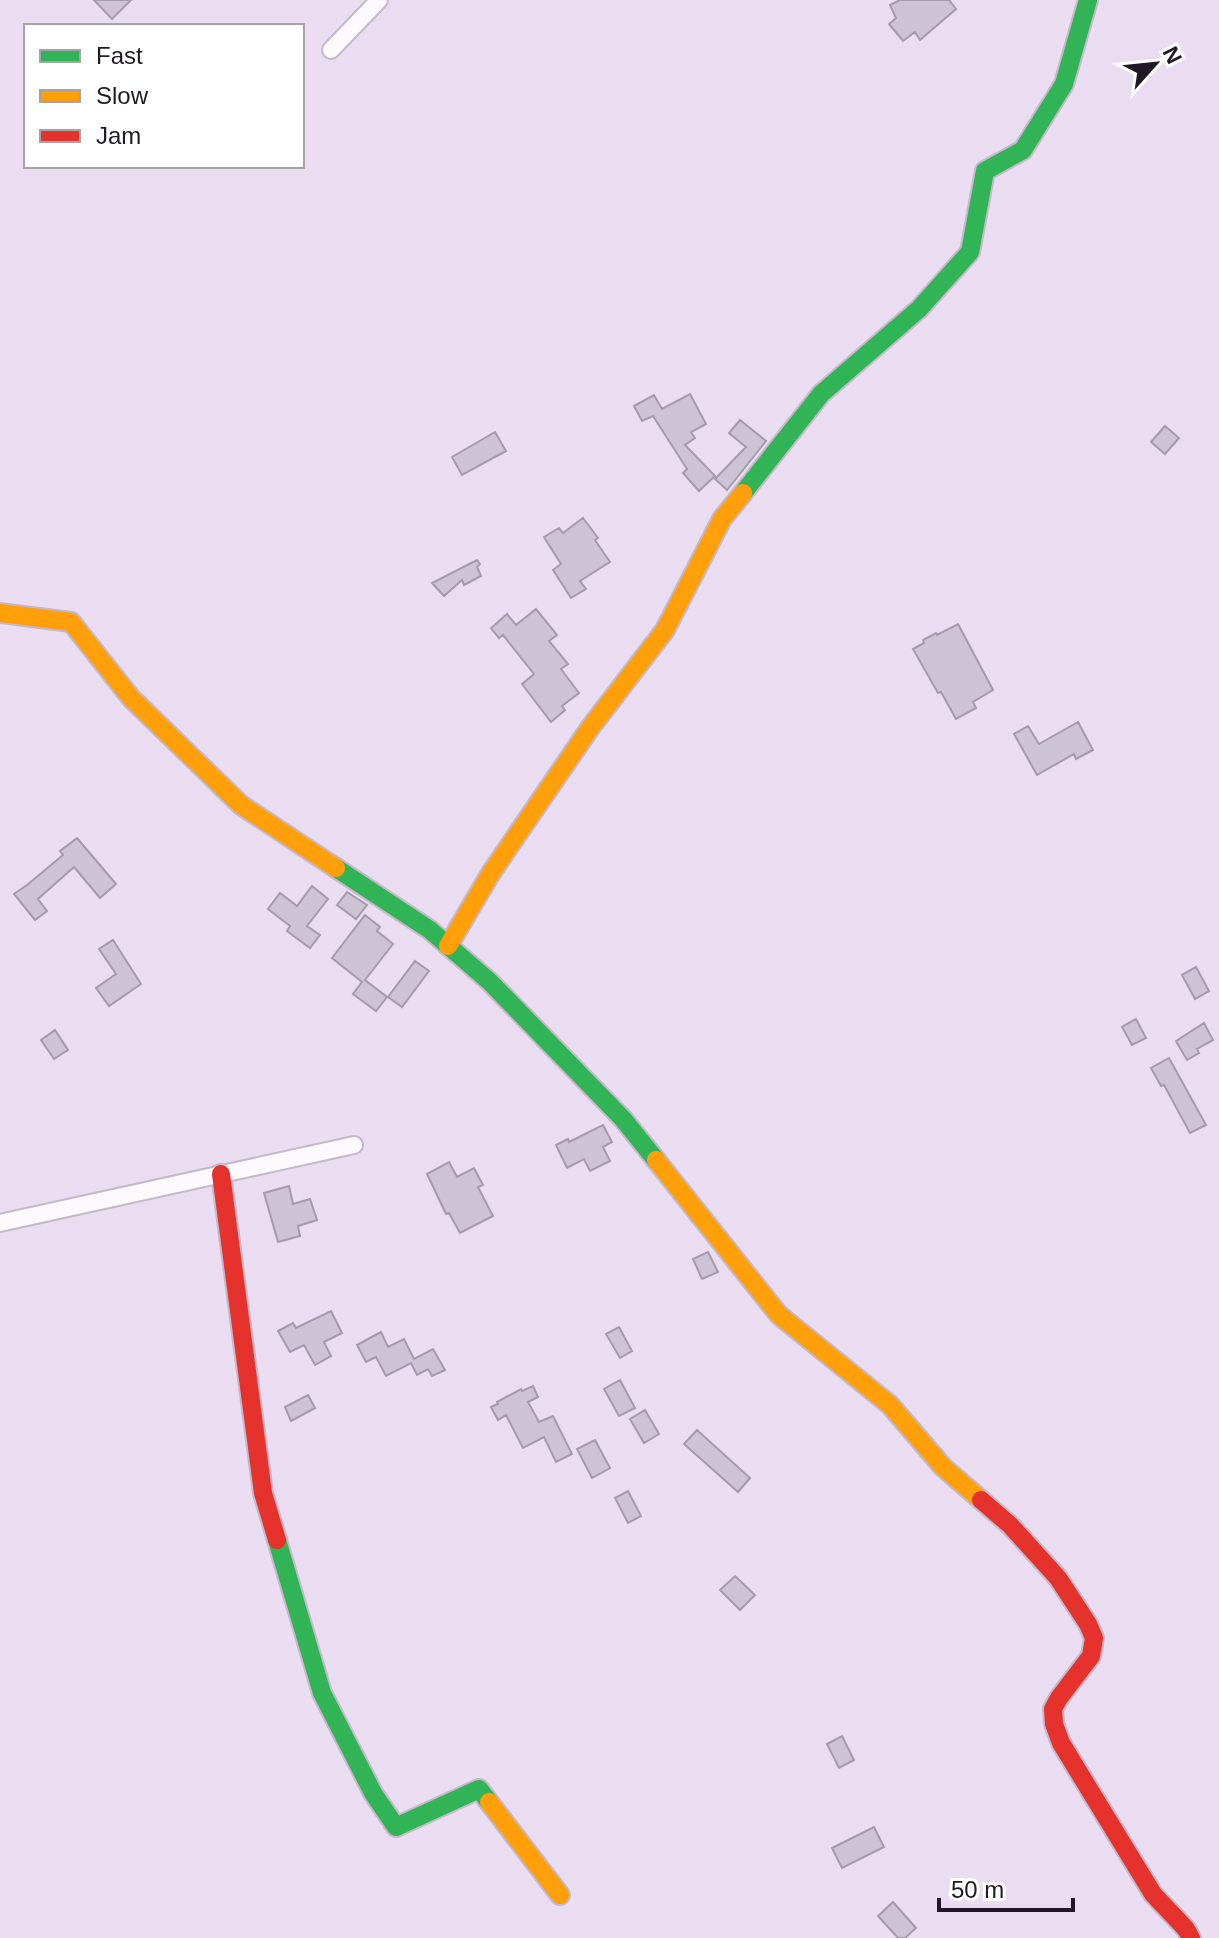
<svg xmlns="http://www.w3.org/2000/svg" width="1219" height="1938" viewBox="0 0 1219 1938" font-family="Helvetica,sans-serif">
	<rect width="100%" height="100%" fill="#eadcf1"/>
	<!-- building -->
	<path fill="#ccc4d4" stroke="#a39bab" stroke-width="2" d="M94 0H131L112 19Z
		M900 0H949L956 9 920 40 915 32 903 41 889 24 896 18 890 5Z
		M690 394 706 424 691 432 695 438 685 445 715 476 699 491 683 473 687 469 653 416 642 421 634 406 654 395 662 409Z
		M740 420 766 441 727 490 715 479 746 447 729 433Z
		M1165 426 1179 438 1165 454 1151 442Z
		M495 432 506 451 462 475 452 457Z
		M583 518 598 538 595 540 610 562 580 581 586 589 571 598 553 570 561 564 544 537 559 528 563 533Z
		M477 560 480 564 477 567 481 576 464 585 462 580 444 596 432 583Z
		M536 609 557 635 549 641 568 664 561 669 579 693 562 706 565 710 551 722 522 684 534 674 503 635 499 638 491 628 507 614 516 625Z
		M958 624 993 690 973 702 976 708 956 719 941 692 938 693 913 649 924 643 923 640 936 633 937 635Z
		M1078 722 1093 750 1076 759 1074 754 1037 775 1014 734 1028 726 1039 744Z
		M77 838 116 884 100 898 74 867 38 899 47 911 35 920 14 894 27 885 63 855 60 851Z
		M312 886 328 899 307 926 320 935 310 948 287 931 290 926 268 909 280 893 297 906Z
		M347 892 367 905 356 919 337 905Z
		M365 915 380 927 377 931 393 944 365 980 387 997 376 1011 353 994 362 982 332 958Z
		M113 940 141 984 109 1006 96 988 116 974 99 949Z
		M415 961 429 971 402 1007 388 997Z
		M1196 967 1209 991 1195 999 1182 975Z
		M1136 1019 1146 1038 1132 1045 1122 1027Z
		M1204 1023 1213 1040 1197 1049 1199 1053 1187 1060 1176 1041Z
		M55 1030 68 1050 54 1059 41 1040Z
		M1169 1058 1206 1125 1190 1133 1164 1085 1161 1086 1151 1068Z
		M603 1125 612 1142 603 1147 610 1161 590 1171 584 1159 567 1168 556 1145 568 1139 569 1142Z
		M449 1162 457 1177 474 1168 483 1185 478 1187 493 1216 460 1233 449 1213 446 1214 427 1174Z
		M289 1186 293 1204 310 1199 317 1220 298 1226 300 1236 278 1242 264 1193Z
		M708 1252 718 1272 702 1279 693 1259Z
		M331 1311 342 1333 324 1342 331 1356 315 1365 304 1345 290 1352 278 1331 293 1323 296 1328Z
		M619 1327 632 1351 620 1358 606 1334Z
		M381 1332 388 1347 404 1339 414 1359 433 1349 445 1370 432 1376 428 1369 417 1375 411 1363 386 1376 376 1357 366 1362 357 1345Z
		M620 1380 635 1408 619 1416 604 1389Z
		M533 1386 538 1397 528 1402 539 1422 553 1416 572 1454 556 1462 544 1437 523 1448 506 1415 498 1420 491 1407 498 1404 497 1402 521 1389 522 1391Z
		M308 1395 315 1408 291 1421 285 1407Z
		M645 1410 659 1434 644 1443 630 1419Z
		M697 1430 750 1478 738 1492 684 1444Z
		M595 1440 610 1468 592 1478 577 1449Z
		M628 1491 641 1516 628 1523 615 1498Z
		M735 1576 755 1595 740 1610 720 1590Z
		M842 1736 854 1760 839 1768 827 1744Z
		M874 1827 884 1847 842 1868 832 1848Z
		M893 1902 916 1928 905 1938H898L878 1916Z"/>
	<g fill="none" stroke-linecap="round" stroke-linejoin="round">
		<defs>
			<path id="street" d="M331 50 379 0
				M0 1223 354 1145"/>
			<path id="fast" d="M743 493 821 394 919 309 970 252 985 171 1023 150 1064 84 1088 0
				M336 868 430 930 490 982 623 1119 656 1160
				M277 1540 322 1693 373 1793 396 1827 479 1789 489 1802"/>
			<path id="slow" d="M0 613 71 622 131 698 241 805 336 868
				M448 946 491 873 590 728 665 630 722 519 743 493
				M656 1160 779 1315 890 1405 943 1467 981 1500
				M489 1802 560 1895"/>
			<path id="jam" d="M221 1174 263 1493 277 1540
				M981 1500 1010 1525 1058 1578 1088 1624 1094 1638 1091 1656 1059 1698 1053 1709 1054 1724 1061 1743 1153 1894 1186 1929 1191 1938"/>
		</defs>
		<!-- street casing -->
		<use href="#street" stroke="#c4b8c9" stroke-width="20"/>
		<!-- fast casing -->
		<use href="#fast" stroke="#c4b8c9" stroke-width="22"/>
		<!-- slow casing -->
		<use href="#slow" stroke="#c4b8c9" stroke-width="22"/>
		<!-- jam casing -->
		<use href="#jam" stroke="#c4b8c9" stroke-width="22"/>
		<!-- street -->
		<use href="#street" stroke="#fcfafd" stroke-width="16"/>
		<!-- fast -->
		<use href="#fast" stroke="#30b455" stroke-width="18"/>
		<!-- slow -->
		<use href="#slow" stroke="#ff9f0a" stroke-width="18"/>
		<!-- jam -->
		<use href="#jam" stroke="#e5322d" stroke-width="18"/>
	</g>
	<!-- legend -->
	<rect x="24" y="24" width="280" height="144" fill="#ffffff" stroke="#a6a3a8" stroke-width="2"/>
	<rect x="40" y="50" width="40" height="12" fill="#30b455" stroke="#a6a3a8" stroke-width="2"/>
	<text x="96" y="64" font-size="24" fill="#211825">Fast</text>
	<rect x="40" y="90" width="40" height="12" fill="#ff9f0a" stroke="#a6a3a8" stroke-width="2"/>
	<text x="96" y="104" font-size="24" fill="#211825">Slow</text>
	<rect x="40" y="130" width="40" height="12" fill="#e5322d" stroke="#a6a3a8" stroke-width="2"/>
	<text x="96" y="144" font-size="24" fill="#211825">Jam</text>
	<!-- north arrow -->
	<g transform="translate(1155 64) rotate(63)" stroke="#ffffff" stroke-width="6" paint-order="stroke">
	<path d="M0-6L14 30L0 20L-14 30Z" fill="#211825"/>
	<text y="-12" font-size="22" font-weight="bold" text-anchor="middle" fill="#211825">N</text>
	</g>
	<!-- scale -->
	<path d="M939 1898v12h134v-12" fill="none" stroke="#211825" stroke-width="4"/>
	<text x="951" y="1898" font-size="24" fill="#211825" stroke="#ffffff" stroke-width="6" paint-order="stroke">50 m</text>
</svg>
